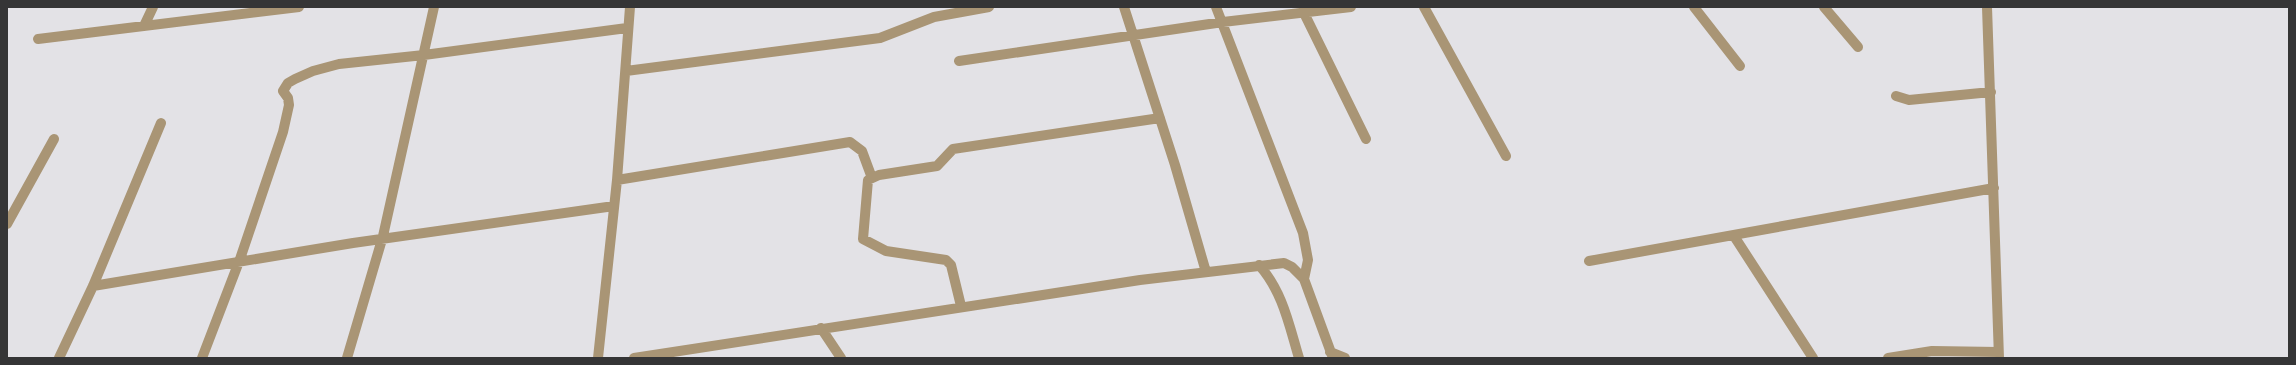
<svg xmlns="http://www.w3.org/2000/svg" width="2296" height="365" viewBox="0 0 2296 365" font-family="'Public Sans',sans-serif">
	<rect width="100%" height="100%" fill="#e3e2e6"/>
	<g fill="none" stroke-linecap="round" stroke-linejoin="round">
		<!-- minor -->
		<path stroke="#a99575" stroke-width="10" d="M1124 7 1175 165 1206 272
			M1216 7 1303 233 1308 260 1304 279
			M1424 7 1506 156
			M1694 7 1740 66
			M1824 7 1858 47
			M1987 7 1999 358
			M1304 13 1366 139
			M144 26 153 7
			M38 39 299 7
			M959 61 1223 22 1351 7
			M626 71 880 38 934 17 989 7
			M1896 96 1909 100 1991 92
			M617 180 850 142 862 151 872 178
			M7 224 54 139
			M1734 236 1813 358
			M1589 261 1994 188
			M1259 265C1283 292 1289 325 1299 358
			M93 286 353 243 614 206
			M961 306 951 265 946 260 886 251 863 239 868 180 879 175 937 166 953 149 1160 118
			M821 328 841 358
			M1330 352 1345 358
			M59 358 93 286 161 123
			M202 358 240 259 283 132 289 105 288 98 283 91 288 83 295 79 313 71 339 64 424 55 627 28
			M347 358 383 236 434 7
			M598 358 617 180 630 7
			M634 358 1140 280 1284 263 1292 267 1304 279 1333 358
			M1888 358 1932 351 1998 352"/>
	</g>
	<!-- border -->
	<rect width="2296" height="365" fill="none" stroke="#353536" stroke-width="16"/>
</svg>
